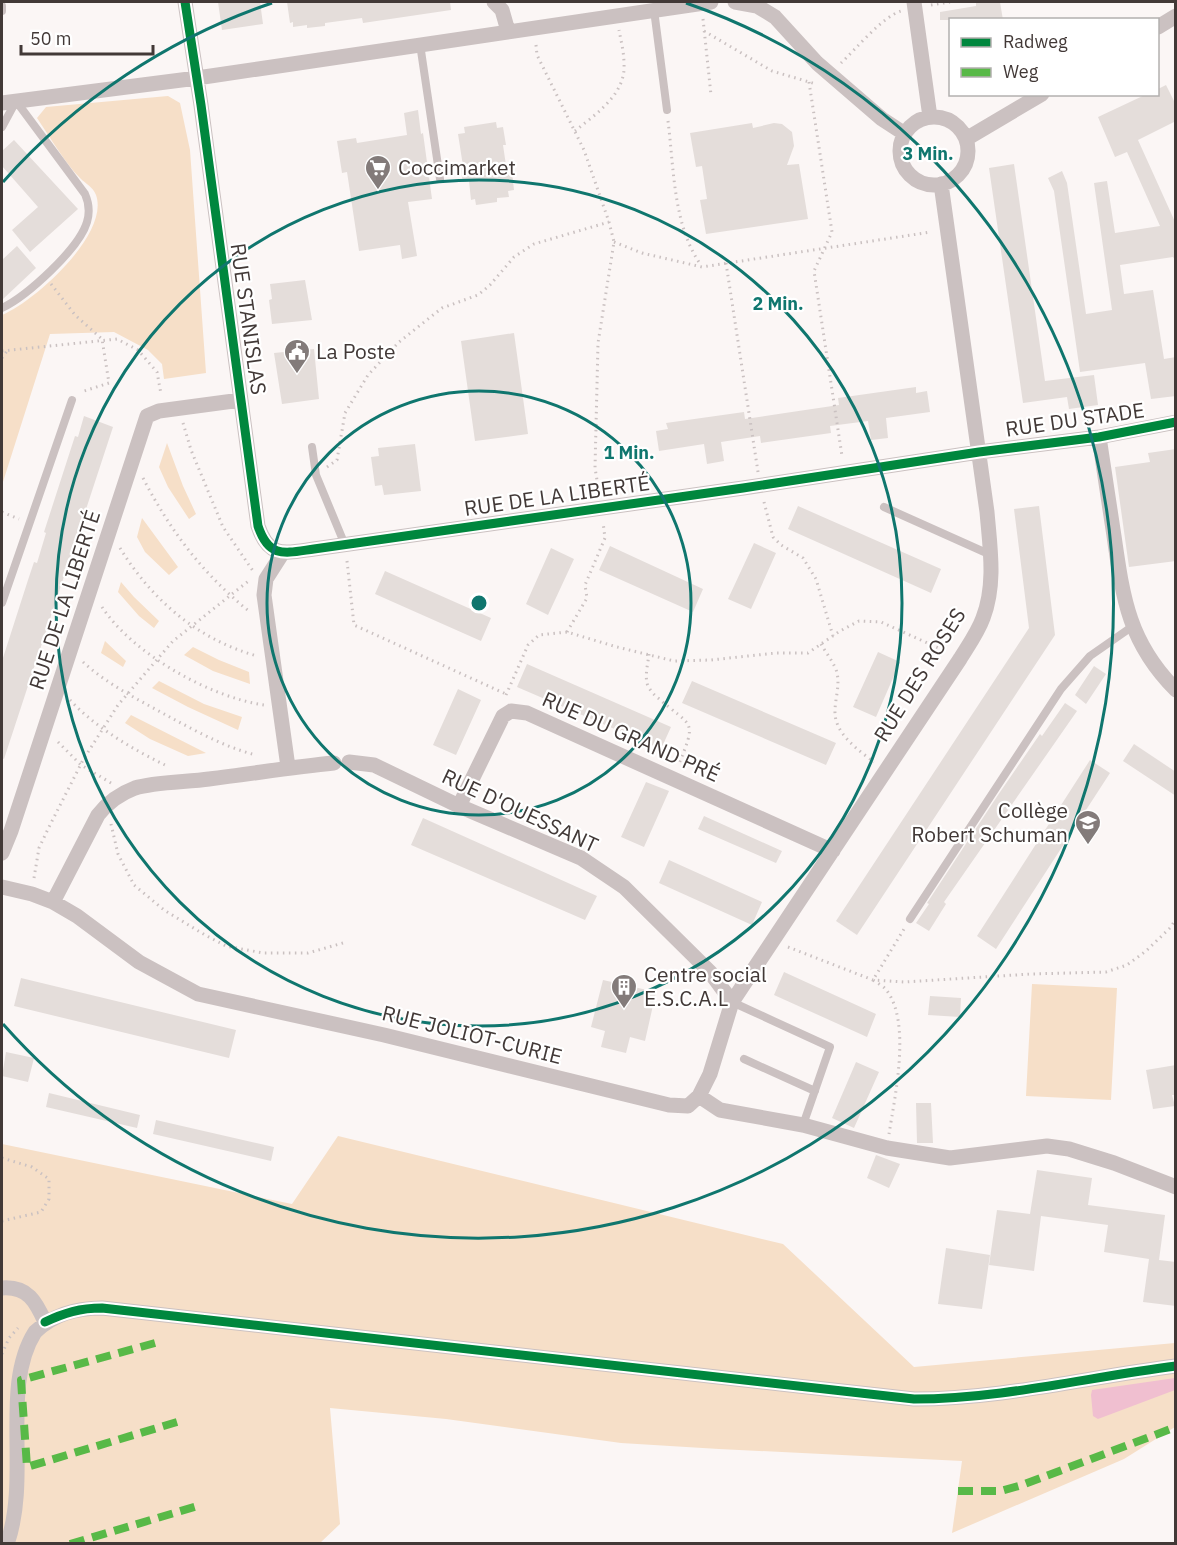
<svg xmlns="http://www.w3.org/2000/svg" width="1177" height="1545" viewBox="0 0 1177 1545" font-family="'IBM Plex Sans',sans-serif">
	<rect width="100%" height="100%" fill="#fbf6f5"/>
	<!-- green -->
	<path fill="#f6dfc8" d="M168 96 180 103 190 150 206 373 164 379 162 364 148 350 114 332 50 334 2 485V315C34 302 110 234 96 195 93 187 86 184 80 178 65 163 50 137 37 118L46 107Z
		M167 443 183 486 196 514 189 519 168 487 159 467Z
		M142 518 178 567 169 575 145 552 137 537Z
		M121 582 134 597 159 621 154 628 139 616 118 592Z
		M105 641 126 661 123 667 101 653Z
		M193 647 219 660 249 672 250 684 213 671 184 655Z
		M159 681 204 704 242 717 238 730 188 707 152 688Z
		M131 715 206 753 188 756 150 739 125 723Z
		M1032 984 1117 988 1111 1100 1026 1096Z
		M338 1136 783 1244 914 1367 1175 1343V1427L1124 1459 952 1533 962 1461 719 1449 621 1443 446 1419 330 1408 340 1524 320 1543H2V1144L292 1204Z"/>
	<!-- water -->
	<path fill="#f0bfd0" d="M1175 1378V1390L1098 1419 1093 1416 1091 1395 1092 1390Z"/>
	<!-- building -->
	<path fill="#e4ddda" d="M218 2H260L263 24 222 30Z
		M287 2H450L451 10 363 23 362 18 325 23V26L307 28V25L293 27V22L290 23Z
		M976 2H1000L1003 20H940V12L976 6Z
		M1166 85 1176 105V121L1138 140 1176 224V261L1173 257 1120 265 1124 294 1153 290 1164 359 1176 357V396L1151 399 1145 363 1080 372 1054 191 1048 178 1062 171 1067 183 1086 314 1112 310 1094 183 1107 181 1115 233 1160 226 1127 152 1115 157 1098 117 1147 94H1158V89Z
		M418 110 421 134 423 133 432 199 408 202 417 256 402 259 400 245 359 251 347 172 342 173 337 141 356 138 357 143 407 135 404 113Z
		M496 122 497 128 503 127 506 145H503L507 172H512L514 190 508 191 509 197 497 198V202L476 205 475 199 471 200 469 181 463 182 460 166H463L458 134 465 133 464 127Z
		M752 123 753 128 774 123 782 124 792 132 794 146 787 165 799 164 808 219 706 234 700 200 707 199 702 166 696 167 690 133Z
		M14 140 78 209 30 252 12 230 38 207 2 166V151Z
		M1014 164 1045 381 1094 375 1098 405 1069 409 1067 397 1023 403 989 168Z
		M17 246 36 268 2 300V260Z
		M305 280 312 320 272 324 269 300 272 299 270 284Z
		M514 333 528 434 475 441 461 341Z
		M314 349 319 399 282 404 274 353Z
		M916 387V393L927 391 930 412 886 418 888 438 871 440 868 421 830 426 831 433 761 443 760 436 721 442 724 461 707 464 704 444 659 451 656 431 668 429 666 423 744 412 745 419 785 413 839 405 838 398Z
		M84 416 113 427 4 759 2 758V661L28 580 34 562 37 563 46 533 44 532 75 436 78 437Z
		M415 444 421 491 384 495 382 485 375 486 371 457 379 456 378 448Z
		M1176 449V561L1129 567 1115 467 1150 462 1148 453Z
		M798 506 941 569 931 593 788 529Z
		M1039 506 1055 635 857 935 836 921 1029 628 1014 509Z
		M754 543 776 553 751 609 728 599Z
		M610 546 703 589 693 612 599 570Z
		M551 548 574 559 548 615 526 604Z
		M385 571 491 618 481 641 375 594Z
		M878 652 900 662 876 717 853 707Z
		M527 664 671 727 661 749 517 687Z
		M1094 666 1106 674 1086 704 1075 695Z
		M692 681 836 743 826 765 682 703Z
		M458 689 481 700 456 755 433 745Z
		M1065 703 1077 711 944 902 946 904 929 931 916 923 929 904 927 903 998 795 1040 734 1042 736Z
		M1134 744 1176 772V796L1123 761Z
		M1090 760 1110 773 996 949 977 936Z
		M646 782 669 791 644 847 621 837Z
		M704 816 782 851 776 863 698 829Z
		M423 818 597 896 585 920 411 845Z
		M669 860 762 902 752 925 659 883Z
		M784 972 876 1014 867 1037 774 995Z
		M21 978 236 1030 229 1058 14 1006Z
		M603 980 656 992 645 1041 630 1037 626 1053 601 1047 605 1031 591 1027Z
		M930 996 961 998 960 1017 928 1015Z
		M6 1052 34 1058 28 1082 2 1076Z
		M856 1062 879 1072 854 1128 832 1118Z
		M1176 1065V1095H1172L1175 1106 1153 1109 1146 1070Z
		M49 1093 140 1115 137 1128 46 1107Z
		M916 1103H931L933 1143H917Z
		M156 1120 274 1147 271 1161 153 1134Z
		M876 1155 900 1164 889 1188 867 1178Z
		M1037 1170 1092 1178 1088 1205 1165 1215 1159 1260 1176 1262V1306L1143 1302 1149 1259 1104 1252 1108 1225 1041 1216 1034 1271 989 1265 997 1210 1030 1214Z
		M946 1248 990 1255 982 1309 938 1304Z"/>
	<g fill="none" stroke-linecap="round" stroke-linejoin="round">
		<!-- path -->
		<path stroke="#cac1c1" stroke-width="3" stroke-dasharray="1.5 4.5" stroke-linecap="butt" d="M931 5 950 2
			M703 19 711 95
			M704 31 772 71 816 84
			M536 45 537 55 584 150 609 222 614 242 598 343 595 468 599 492
			M841 63C856 49 882 17 901 11
			M809 82 832 232 814 271 842 456
			M668 121C674 168 673 226 701 265
			M575 131C596 114 626 94 624 64 624 52 621 41 619 30
			M614 242 642 253 702 267 931 232
			M726 263 758 472
			M51 284 75 315 102 339 109 383 81 392
			M2 351 117 339 138 350 157 372 161 394
			M2 358 7 351
			M183 423 191 450 223 527 253 571
			M327 467 337 460 345 413 368 375 399 342 442 308 478 295 490 285 514 257 534 244 609 222
			M143 478C171 532 203 574 250 612
			M764 502 773 537 781 545 803 558 816 579 833 636
			M2 512 19 519
			M120 548C152 600 197 639 257 656
			M347 561 354 625 506 694
			M102 607C132 653 209 697 264 705
			M567 632 587 598 585 585 605 538 603 522
			M821 644C826 653 835 664 837 673 840 686 835 699 835 711 834 733 858 750 874 762
			M649 654C648 663 645 674 647 683 648 688 654 695 658 698 692 728 698 718 678 766
			M83 662C107 684 137 699 166 715 194 730 224 747 256 755
			M506 695 528 645 539 635 567 632 617 647 674 661 711 660 776 653H808L840 631 859 621 881 622 945 651
			M70 700C95 727 132 749 165 765
			M58 742 81 765 111 783
			M111 824 118 854 134 885 164 910 205 935 226 946 263 953H308L343 943
			M34 878 39 848 49 827 83 760 118 705 173 641 251 579
			M788 947 873 980 904 982 1031 974 1106 972 1127 965 1146 951 1170 928 1176 919
			M889 1134C895 1096 911 1023 887 991 884 986 877 983 873 980L904 929
			M2 1158 32 1167 49 1179V1199L41 1212 2 1221
			M2 1354 9 1338 18 1328"/>
		<!-- service -->
		<path stroke="#cbc1c1" stroke-width="8" d="M2 6V11
			M654 10 667 110
			M420 44 440 179
			M2 127 16 101 85 194C89 203 90 212 87 222 79 249 27 296 2 308
			M312 447 316 475 345 545
			M884 507 991 555
			M2 603 72 400
			M910 919 1061 689 1090 656 1133 626
			M732 1002 830 1047 803 1125
			M744 1059 815 1091"/>
		<!-- minor -->
		<path stroke="#cbc1c1" stroke-width="15" d="M185 2 201 105 258 526C269 559 285 553 314 549L743 488 979 452 1099 437 1176 422
			M494 2 502 10 508 31
			M735 2 757 6 775 17 817 63 882 119 905 134
			M914 2 930 117
			M1158 27 1176 16
			M2 103 197 78 711 2
			M900 151a34 34 0 1 1 68 0a34 34 0 1 1-68 0Z
			M966 139 1042 94
			M1099 437C1104 470 1109 503 1114 536 1123 599 1129 643 1176 690
			M282 554 266 579 264 595 288 767
			M349 762 374 765 459 806 581 858 624 887 710 972 732 1002
			M459 806 503 716 511 711 527 713 833 851
			M2 853 11 831 147 416 159 411 241 400
			M2 887 32 894 53 902 77 916 139 962 198 994 384 1035 669 1105 688 1106 699 1096 720 1110 803 1125 887 1148 950 1158 1047 1146 1069 1149 1114 1163 1176 1187
			M53 902 98 815C108 802 119 794 135 788 154 782 188 782 209 779 251 774 292 767 334 763
			M699 1096 710 1074 732 1002 960 659C968 646 978 632 983 618 996 584 990 548 987 512L941 184
			M2 1288C28 1286 36 1302 45 1322
			M7 1544C31 1476 0 1387 35 1332 54 1314 76 1308 102 1308L914 1399C1002 1399 1088 1377 1176 1366"/>
		<!-- quiet -->
		<path stroke="#58b947" stroke-width="8" stroke-dasharray="15 8" stroke-linecap="butt" d="M155 1343 21 1380 27 1467 177 1422
			M958 1491H1001L1022 1485 1176 1427
			M70 1544 201 1505"/>
		<defs>
			<path id="cycleway" d="M185 2 201 105 258 526C269 559 285 553 314 549L743 488 979 452 1099 437 1176 422
				M45 1322C64 1313 80 1308 102 1308L914 1399C1002 1399 1088 1377 1176 1366"/>
		</defs>
		<!-- cycleway casing -->
		<use href="#cycleway" stroke="#fff" stroke-width="13"/>
		<!-- cycleway -->
		<use href="#cycleway" stroke="#00873e" stroke-width="9"/>
	</g>
	<!-- distance rings -->
	<g fill="none" stroke="#0f766e" stroke-width="3">
		<circle cx="479" cy="603" r="212"/>
		<circle cx="479" cy="603" r="423"/>
		<path d="M3 182A635 635 0 0 1 272 3M686 3A635 635 0 1 1 3 1024"/>
	</g>
	<!-- icons -->
	<defs>
		<symbol id="supermarket-pin" viewBox="-11 -11 22 30"><path d="M0 17L-7.5 6A9.5 9.5 0 1 1 7.5 6Z" fill="#837b7a" stroke="#fff"/><path d="M-6-5.5h2.5l.6 2H6L4.5 2H-2.5L-4.4-4H-6ZM-1.5 3.2a1.3 1.3 0 1 0 .1 0ZM3 3.2a1.3 1.3 0 1 0 .1 0Z" fill="#fff"/></symbol>
		<symbol id="civic-pin" viewBox="-11 -11 22 30"><path d="M0 17L-7.5 6A9.5 9.5 0 1 1 7.5 6Z" fill="#837b7a" stroke="#fff"/><path d="M-.6-6.5H3V-4.5H.6V-3L4-1V1h2V6H-6V1h2V-1L-.6-3ZM-1.2 2.5V6h2.4V2.5Z" fill="#fff"/></symbol>
		<symbol id="school-pin" viewBox="-11 -11 22 30"><path d="M0 17L-7.5 6A9.5 9.5 0 1 1 7.5 6Z" fill="#837b7a" stroke="#fff"/><path d="M0-5L7-2L0 1L-7-2ZM-4 1L0 2.5L4 1V4Q0 6-4 4Z" fill="#fff"/></symbol>
		<symbol id="building-pin" viewBox="-11 -11 22 30"><path d="M0 17L-7.5 6A9.5 9.5 0 1 1 7.5 6Z" fill="#837b7a" stroke="#fff"/><path d="M-4-6H4V6H1V3H-1V6H-4ZM-2.5-4.3h1.7v1.8h-1.7ZM.8-4.3h1.7v1.8H.8ZM-2.5-1h1.7V.8h-1.7ZM.8-1h1.7V.8H.8Z" fill="#fff"/></symbol>
	</defs>
	<g fill-rule="evenodd">
		<use href="#supermarket-pin" x="363" y="153" width="30" height="40"/>
		<use href="#civic-pin" x="282" y="337" width="30" height="40"/>
		<use href="#school-pin" x="1073" y="808" width="30" height="40"/>
		<use href="#building-pin" x="609" y="972" width="30" height="40"/>
	</g>
	<g text-anchor="middle" stroke-width="4.5" stroke-linejoin="round" paint-order="stroke">
		<!-- poi labels -->
		<g font-size="21" fill="#423937" stroke="#fff" text-anchor="start">
			<text x="398" y="175">Coccimarket</text>
			<text x="316" y="359">La Poste</text>
			<text x="1068" y="818" text-anchor="end">Collège<tspan x="1068" dy="24">Robert Schuman</tspan></text>
			<text x="644" y="982">Centre social<tspan x="644" dy="24">E.S.C.A.L</tspan></text>
		</g>
		<!-- street labels -->
		<g font-size="21" fill="#423937" stroke="#fff">
			<text transform="translate(248 319) rotate(82)" y="7">RUE STANISLAS</text>
			<text transform="translate(1075 420) rotate(-8)" y="7">RUE DU STADE</text>
			<text transform="translate(557 496) rotate(-8)" y="7">RUE DE LA LIBERTÉ</text>
			<text transform="translate(65 600) rotate(-72)" y="7">RUE DE LA LIBERTÉ</text>
			<text transform="translate(920 675) rotate(-58)" y="7">RUE DES ROSES</text>
			<text transform="translate(631 737) rotate(24)" y="7">RUE DU GRAND PRÉ</text>
			<text transform="translate(520 811) rotate(25)" y="7">RUE D'OUESSANT</text>
			<text transform="translate(472 1035) rotate(14)" y="7">RUE JOLIOT-CURIE</text>
		</g>
	</g>
	<circle cx="479" cy="603" r="9" fill="#0f766e" stroke="#fff" stroke-width="3"/>
	<g font-size="18" text-anchor="middle" font-weight="bold" fill="#0f766e" stroke="#fff" stroke-width="4.5" stroke-linejoin="round" paint-order="stroke">
		<text x="928" y="160">3 Min.</text>
		<text x="778" y="310">2 Min.</text>
		<text x="629" y="459">1 Min.</text>
	</g>
	<!-- border -->
	<rect width="1177" height="1545" fill="none" stroke="#423937" stroke-width="6"/>
	<!-- legend -->
	<rect x="949" y="18" width="210" height="78" fill="#ffffff" stroke="#b3b0af" stroke-width="1.5"/>
	<rect x="961" y="38" width="30" height="9" fill="#00873e" stroke="#b3b0af" stroke-width="1.5"/>
	<text x="1003" y="48" font-size="18" fill="#423937">Radweg</text>
	<rect x="961" y="68" width="30" height="9" fill="#58b947" stroke="#b3b0af" stroke-width="1.5"/>
	<text x="1003" y="78" font-size="18" fill="#423937">Weg</text>
	<!-- scale -->
	<path d="M21 45v9h132v-9" fill="none" stroke="#423937" stroke-width="3"/>
	<text x="30" y="45" font-size="18" fill="#423937" stroke="#ffffff" stroke-width="4.5" paint-order="stroke">50 m</text>
</svg>
